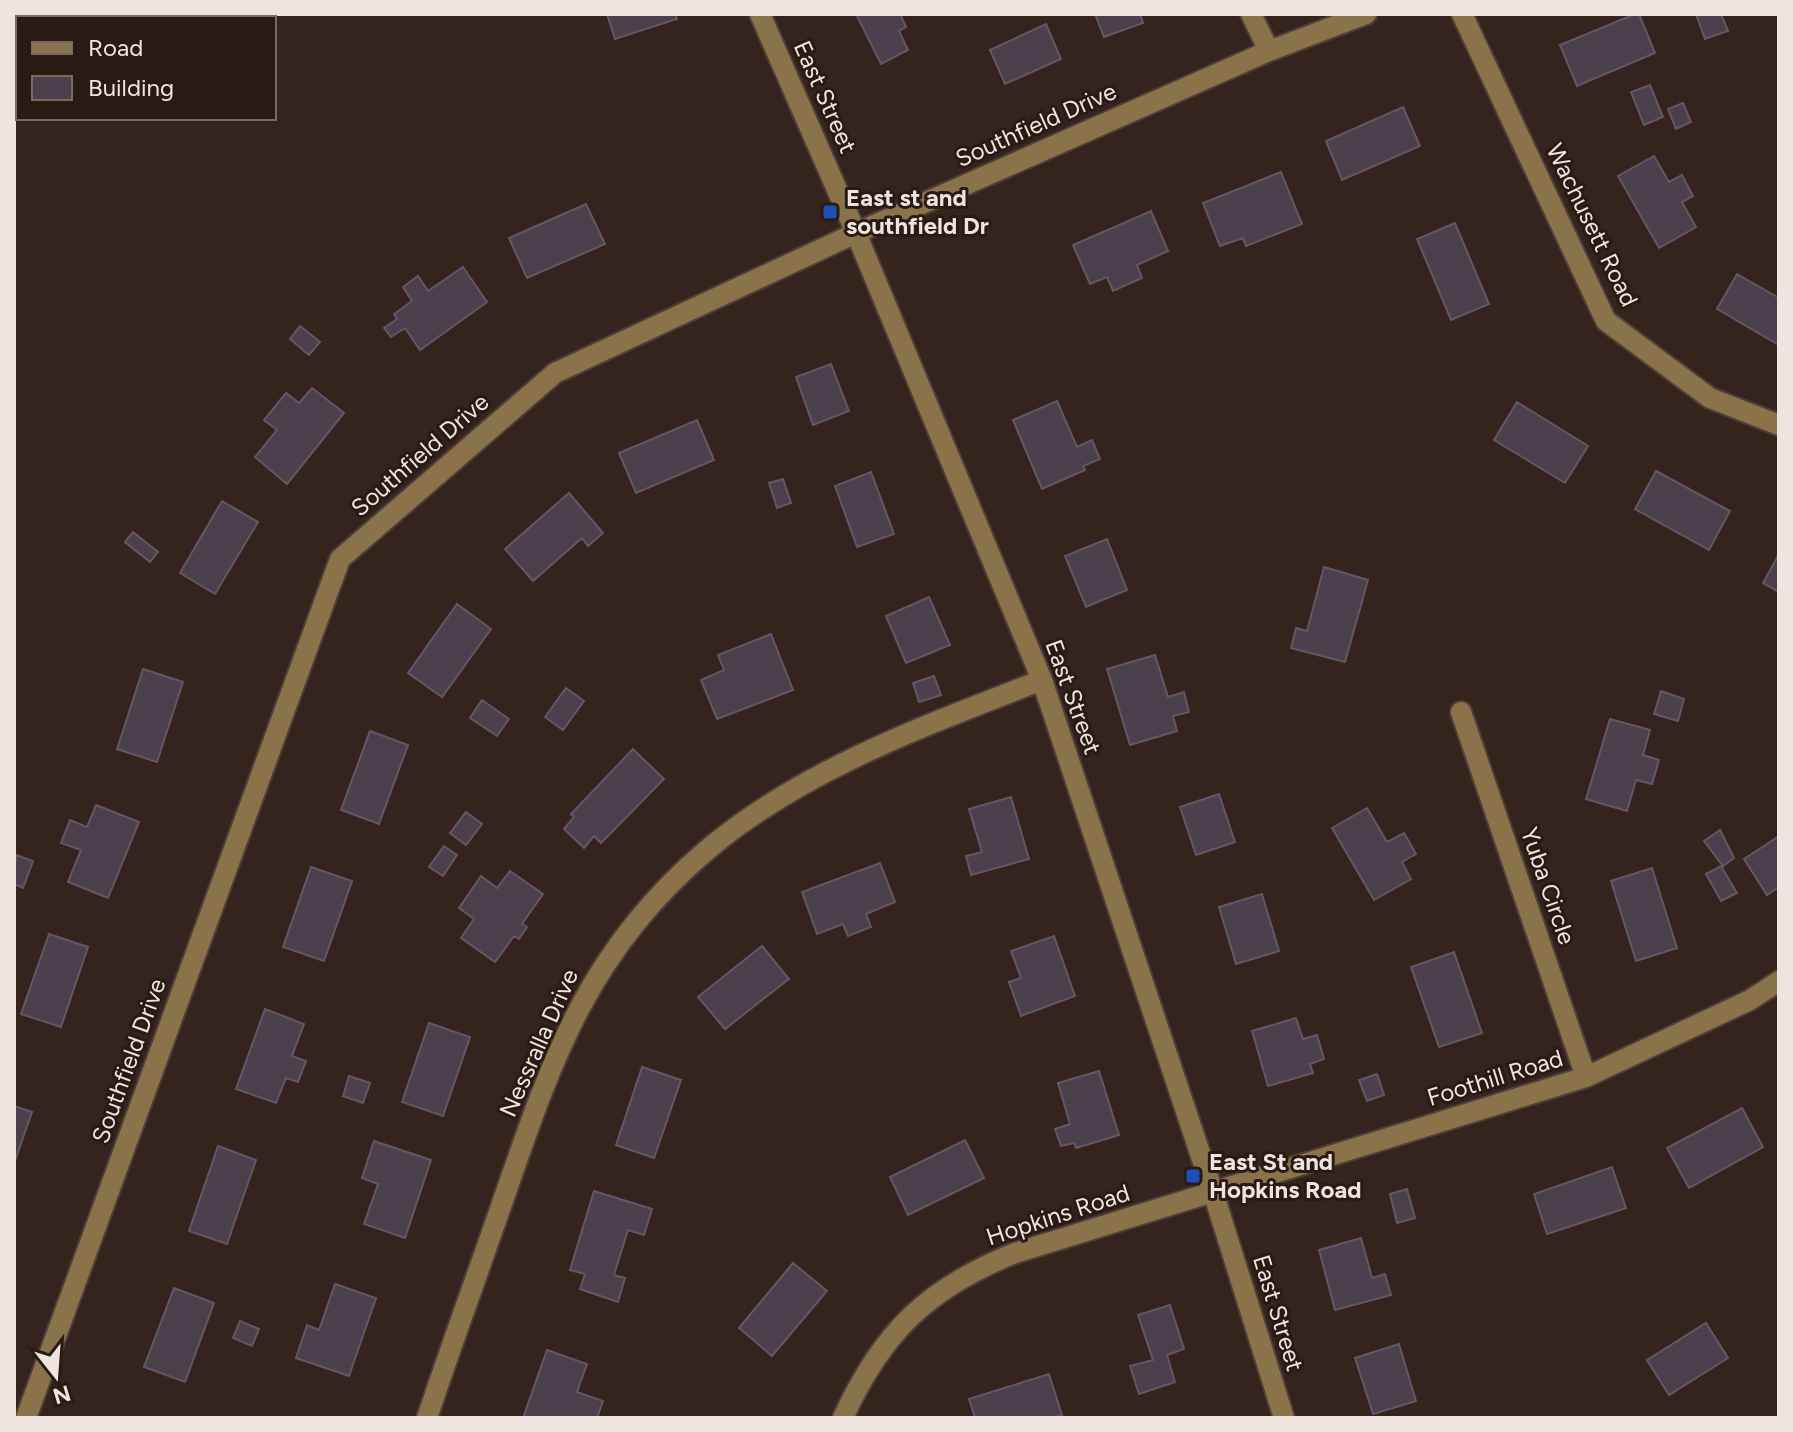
<svg xmlns="http://www.w3.org/2000/svg" width="1793" height="1432" viewBox="0 0 1793 1432" font-family="Figtree,sans-serif">
	<rect width="100%" height="100%" fill="#34241d"/>
	<!-- building -->
	<path fill="#4c404d" stroke="#645765" stroke-width="2" d="M607 14H675L677 19 615 39Z
		M856 14H900L906 27 899 31 908 50 881 64Z
		M1095 14H1140L1143 23 1104 37Z
		M1635 14H1639L1655 53 1577 86 1560 45Z
		M1696 14H1721L1728 31 1705 39Z
		M1046 24 1061 59 1005 84 990 50Z
		M1650 85 1663 117 1644 125 1631 92Z
		M1683 103 1691 122 1676 129 1668 109Z
		M1403 107 1420 146 1342 180 1326 141Z
		M1654 156 1669 182 1682 175 1693 196 1682 202 1696 227 1659 248 1618 176Z
		M1281 172 1302 224 1246 246 1243 238 1220 246 1203 203Z
		M586 204 605 244 527 278 509 238Z
		M1151 211 1168 251 1137 265 1142 278 1113 291 1107 277 1090 284 1073 245Z
		M1455 223 1489 304 1451 320 1417 239Z
		M463 267 487 302 420 350 405 328 391 337 384 328 397 319 394 314 412 301 403 287 418 276 428 291Z
		M1737 274 1779 298V345L1717 309Z
		M300 326 320 342 309 355 290 339Z
		M831 364 849 411 813 425 796 377Z
		M312 388 344 413 287 484 255 457 277 430 264 420 286 393 299 403Z
		M1057 401 1077 447 1092 440 1100 459 1083 466 1085 470 1042 489 1013 420Z
		M1517 402 1588 446 1565 483 1494 440Z
		M697 420 714 460 636 493 619 453Z
		M1656 471 1730 511 1709 550 1635 509Z
		M871 472 894 534 857 547 835 486Z
		M783 479 791 503 777 508 769 483Z
		M569 493 603 533 588 546 582 538 533 581 505 549Z
		M222 501 258 522 215 594 180 573Z
		M133 532 158 552 150 562 125 542Z
		M1107 539 1127 590 1086 607 1065 556Z
		M1779 554V592L1763 583Z
		M1324 567 1368 580 1345 662 1291 648 1296 628 1307 631Z
		M929 597 950 645 906 663 886 616Z
		M457 604 491 629 442 697 408 673Z
		M771 634 793 690 717 719 701 680 724 670 718 655Z
		M1155 655 1168 697 1184 692 1189 712 1173 716 1177 731 1130 745 1107 669Z
		M143 669 183 682 157 762 117 749Z
		M934 676 941 695 919 702 913 683Z
		M566 688 584 701 563 730 545 717Z
		M1661 691 1684 699 1678 721 1654 714Z
		M482 700 509 719 497 736 470 718Z
		M1610 719 1650 730 1643 755 1659 760 1652 784 1636 780 1627 811 1586 799Z
		M370 731 408 745 379 824 341 810Z
		M633 749 664 779 601 843 594 836 584 848 564 829 574 817 571 814Z
		M1219 794 1235 842 1196 855 1180 807Z
		M1011 797 1029 859 971 875 966 856 982 852 969 809Z
		M96 805 139 822 108 898 68 882 81 850 61 843 70 820 87 827Z
		M1367 808 1387 842 1404 833 1416 854 1402 862 1411 879 1374 900 1332 828Z
		M466 812 482 824 466 845 450 833Z
		M1720 830 1734 858 1723 866 1704 841Z
		M1779 836V887L1767 895 1744 859Z
		M444 846 457 855 443 876 429 867Z
		M16 855 33 861 23 888 14 884Z
		M880 863 895 902 866 914 871 927 848 936 843 924 817 934 802 892Z
		M1721 866 1737 893 1721 901 1706 874Z
		M311 867 352 881 324 961 283 947Z
		M1652 868 1677 948 1636 961 1611 881Z
		M510 871 543 894 522 924 527 927 519 939 514 936 495 962 461 938 474 919 459 908 481 876 497 888Z
		M1262 894 1279 951 1236 964 1219 907Z
		M49 934 88 947 61 1027 21 1014Z
		M1054 936 1075 996 1021 1016 1009 982 1021 978 1011 951Z
		M762 946 789 979 725 1029 698 997Z
		M1454 952 1482 1033 1439 1047 1411 967Z
		M265 1009 304 1024 292 1056 306 1061 298 1082 286 1078 276 1103 236 1089Z
		M1296 1018 1303 1039 1317 1035 1324 1059 1310 1064 1313 1073 1268 1086 1252 1031Z
		M429 1023 470 1037 443 1116 402 1102Z
		M642 1067 681 1080 654 1158 616 1145Z
		M1099 1071 1119 1135 1076 1148 1074 1143 1061 1146 1055 1129 1070 1124 1058 1083Z
		M1377 1074 1384 1095 1367 1101 1359 1080Z
		M349 1076 370 1083 363 1103 343 1096Z
		M14 1106 32 1112 14 1164Z
		M1742 1108 1763 1147 1689 1188 1667 1148Z
		M965 1140 984 1178 908 1215 890 1177Z
		M374 1141 431 1160 405 1238 364 1224 378 1184 362 1178Z
		M218 1146 256 1160 227 1244 189 1231Z
		M1612 1167 1626 1208 1547 1234 1534 1194Z
		M1407 1189 1415 1218 1397 1223 1390 1194Z
		M594 1191 652 1209 644 1235 628 1230 614 1275 625 1278 618 1302 580 1289 585 1274 570 1270Z
		M1361 1238 1372 1278 1385 1274 1391 1295 1335 1310 1319 1250Z
		M793 1263 827 1291 772 1356 739 1328Z
		M335 1284 376 1298 349 1376 296 1358 307 1325 319 1330Z
		M174 1288 214 1303 185 1382 144 1367Z
		M1170 1305 1184 1349 1167 1355 1175 1382 1139 1394 1130 1366 1153 1360 1138 1315Z
		M240 1321 259 1329 252 1346 233 1338Z
		M1706 1323 1728 1358 1669 1395 1647 1360Z
		M1399 1344 1416 1401 1373 1414 1355 1358Z
		M547 1350 587 1364 577 1392 603 1401 597 1418H523Z
		M1049 1374 1062 1415 1051 1418H975L969 1399Z"/>
	<g fill="none" stroke-linecap="round" stroke-linejoin="round">
		<defs>
			<path id="minor" d="M760 14 856 233 1042 680 1213 1192 1284 1418
				M1251 14 1269 51
				M1462 14 1606 321 1710 398 1779 425
				M1461 712 1586 1077
				M26 1418 340 559 555 373 856 233 1269 51 1366 14
				M427 1418C450 1349 475 1281 499 1212 550 1066 584 954 707 850 803 769 927 725 1042 680
				M843 1418C882 1332 928 1288 1015 1253L1586 1077 1750 1000 1779 981"/>
		</defs>
		<!-- minor casing -->
		<use href="#minor" stroke="#4e3f38" stroke-width="24"/>
		<!-- minor -->
		<use href="#minor" stroke="#8a734a" stroke-width="20"/>
	</g>
	<!-- markers -->
	<g fill="#1a4fb4" stroke="#291b13" stroke-width="3">
		<rect x="822" y="204" width="16" height="16" rx="4"/>
		<rect x="1185" y="1168" width="16" height="16" rx="4"/>
	</g>
	<g text-anchor="middle" stroke-width="6" stroke-linejoin="round" paint-order="stroke">
		<!-- street labels -->
		<g font-size="24" fill="#efe4df" stroke="#291b13">
			<text transform="translate(825 97) rotate(66)" y="8">East Street</text>
			<text transform="translate(1036 125) rotate(-24)" y="8">Southfield Drive</text>
			<text transform="translate(1592 225) rotate(64)" y="8">Wachusett Road</text>
			<text transform="translate(420 455) rotate(-41)" y="8">Southfield Drive</text>
			<text transform="translate(1073 697) rotate(70)" y="8">East Street</text>
			<text transform="translate(1548 886) rotate(71)" y="8">Yuba Circle</text>
			<text transform="translate(539 1043) rotate(-66)" y="8">Nessralla Drive</text>
			<text transform="translate(129 1061) rotate(-70)" y="8">Southfield Drive</text>
			<text transform="translate(1495 1078) rotate(-17)" y="8">Foothill Road</text>
			<text transform="translate(1058 1215) rotate(-18)" y="8">Hopkins Road</text>
			<text transform="translate(1278 1313) rotate(73)" y="8">East Street</text>
		</g>
		<!-- poi labels -->
		<g font-size="24" font-weight="bold" fill="#efe4df" stroke="#291b13" text-anchor="start">
			<text x="846" y="206">East st and<tspan x="846" dy="28">southfield Dr</tspan></text>
			<text x="1209" y="1170">East St and<tspan x="1209" dy="28">Hopkins Road</tspan></text>
		</g>
	</g>
	<!-- border -->
	<rect width="1793" height="1432" fill="none" stroke="#efe4df" stroke-width="32"/>
	<!-- legend -->
	<rect x="16" y="16" width="260" height="104" fill="#291b13" stroke="#786b65" stroke-width="2"/>
	<rect x="32" y="42" width="40" height="12" fill="#8a734a" stroke="#786b65" stroke-width="2"/>
	<text x="88" y="56" font-size="24" fill="#efe4df">Road</text>
	<rect x="32" y="76" width="40" height="24" fill="#4c404d" stroke="#786b65" stroke-width="2"/>
	<text x="88" y="96" font-size="24" fill="#efe4df">Building</text>
	<!-- north arrow -->
	<g transform="translate(56 1376) rotate(163)" stroke="#291b13" stroke-width="6" paint-order="stroke">
	<path d="M0-6L14 30L0 20L-14 30Z" fill="#efe4df"/>
	<text y="-12" font-size="22" font-weight="bold" text-anchor="middle" fill="#efe4df">N</text>
	</g>
</svg>
